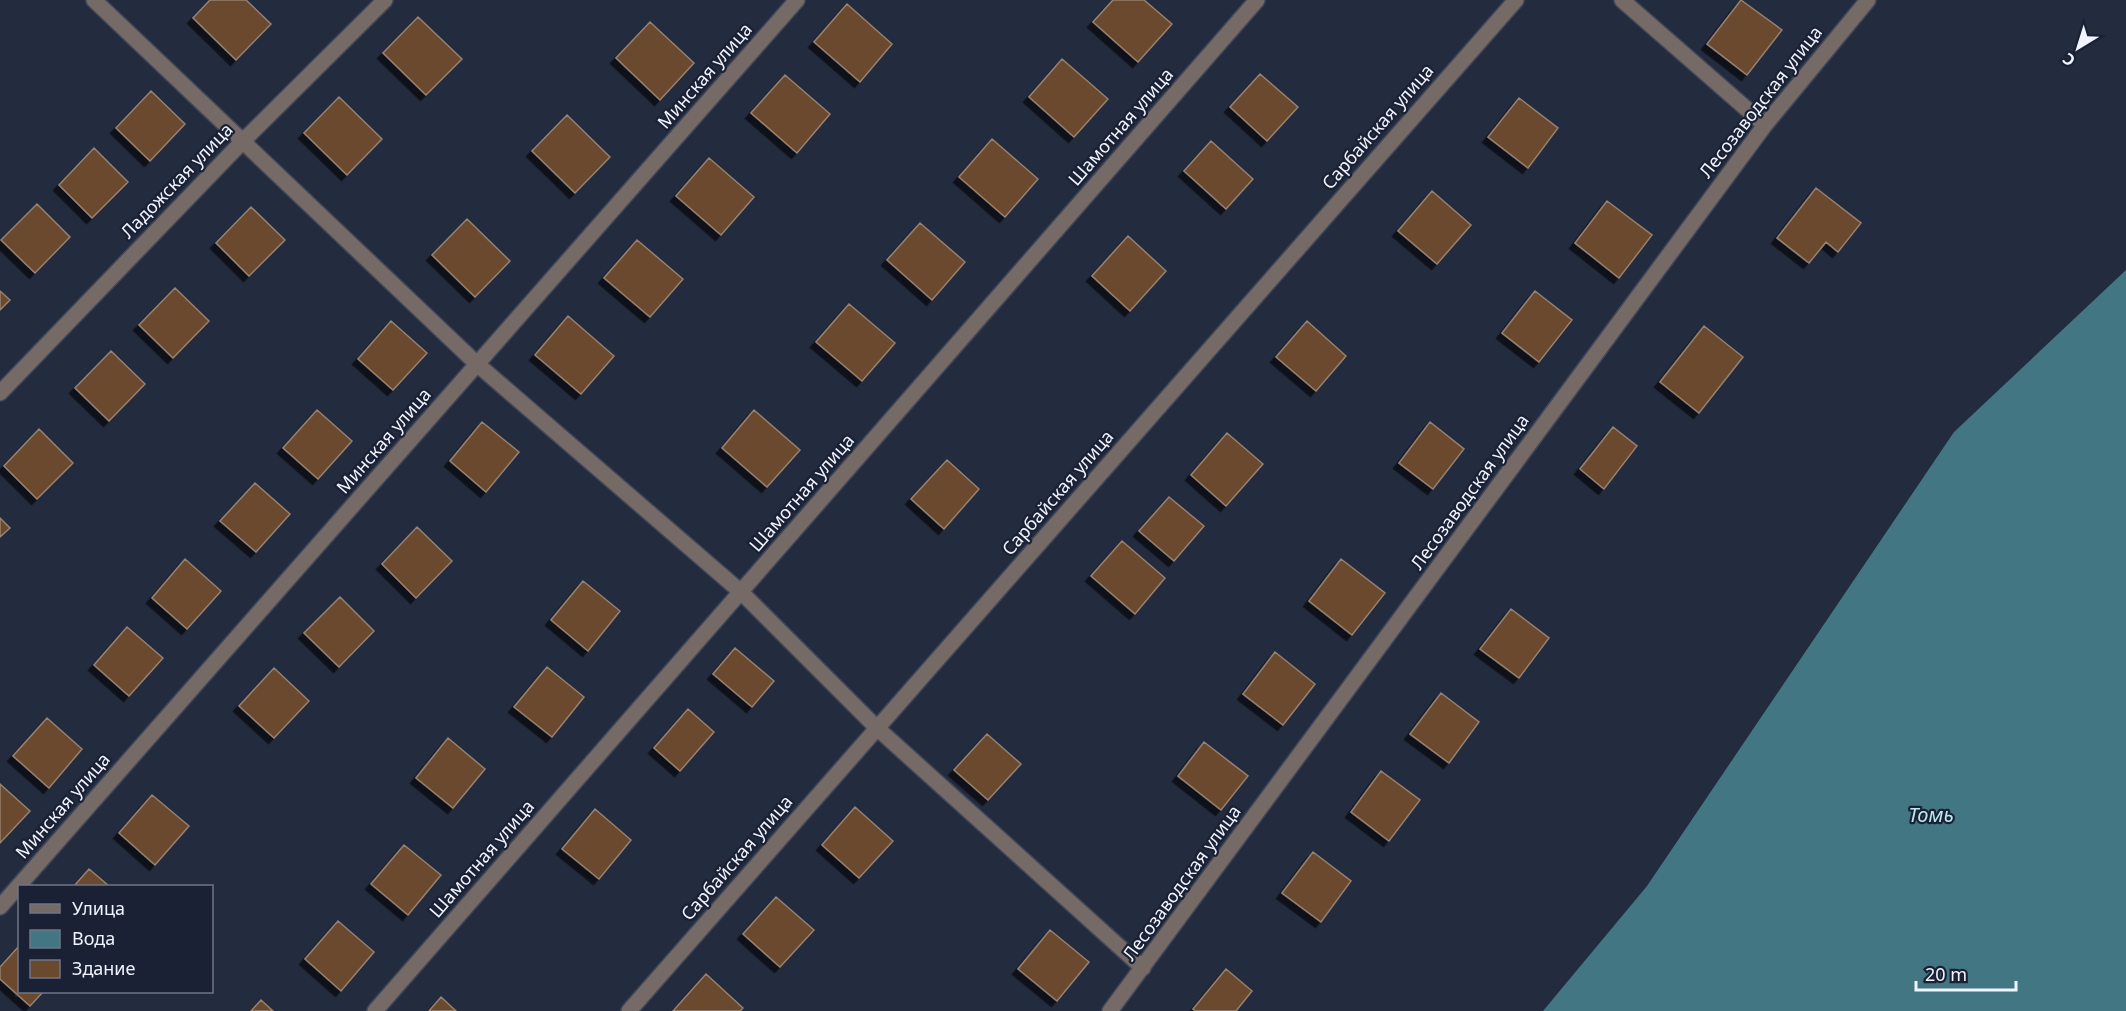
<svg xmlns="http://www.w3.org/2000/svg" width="2126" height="1011" viewBox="0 0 2126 1011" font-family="'Noto Sans',sans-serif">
	<defs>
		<filter id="shadow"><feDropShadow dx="-5.5" dy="5.5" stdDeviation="0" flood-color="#0009"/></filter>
	</defs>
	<rect width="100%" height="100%" fill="#232b3e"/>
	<!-- water -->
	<path fill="#427683" d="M2126 270V1011H1543L1647 886 1954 432Z"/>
	<!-- building -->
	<path fill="#6a4a2f" stroke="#978170" stroke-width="1.5" filter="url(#shadow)" d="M210 0H246L271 24 236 60 193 18Z
		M1113 0H1144L1172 24 1138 62 1093 22Z
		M1741 0 1782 30 1747 75 1707 44Z
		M847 4 892 44 860 82 814 42Z
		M418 17 462 59 426 95 383 53Z
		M650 22 694 63 660 100 616 58Z
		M1062 59 1108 99 1074 137 1029 97Z
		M1260 74 1298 107 1267 141 1230 107Z
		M785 75 830 114 797 153 751 113Z
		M151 91 185 124 150 161 116 128Z
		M339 97 382 139 347 175 304 133Z
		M1519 98 1558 128 1528 168 1488 137Z
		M567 115 610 157 575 193 532 151Z
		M992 139 1038 179 1005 217 959 177Z
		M1211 141 1253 179 1226 209 1184 171Z
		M94 148 128 182 92 218 59 185Z
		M709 158 754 197 721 235 676 196Z
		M1816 188 1861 223 1838 252 1826 242 1809 263 1777 238Z
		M1432 191 1471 225 1437 264 1398 231Z
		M1607 201 1652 235 1619 278 1575 243Z
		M37 204 70 237 35 273 1 240Z
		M251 207 285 240 249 276 216 243Z
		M467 219 510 261 475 297 432 255Z
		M920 223 965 262 932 300 887 260Z
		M1128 236 1166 271 1130 311 1092 276Z
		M637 240 683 279 650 317 604 278Z
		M175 288 209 321 173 358 139 325Z
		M0 291 10 300 0 310Z
		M1535 291 1572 320 1539 362 1502 333Z
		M849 304 895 343 862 381 816 342Z
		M568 316 614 356 581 394 535 355Z
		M391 321 427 353 393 390 358 359Z
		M1307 321 1346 356 1316 391 1276 357Z
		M1704 326 1743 357 1699 413 1660 382Z
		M111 351 145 384 109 421 75 388Z
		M317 410 352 441 318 479 283 448Z
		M754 410 800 450 767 487 722 448Z
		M482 422 519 452 486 492 450 461Z
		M1430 422 1464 449 1433 489 1399 463Z
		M1613 427 1637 446 1604 489 1580 469Z
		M39 429 73 463 37 499 4 466Z
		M1227 433 1263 464 1226 506 1191 475Z
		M947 460 979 489 944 529 911 499Z
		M255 483 290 514 256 552 220 521Z
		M1169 497 1204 526 1174 561 1139 531Z
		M0 518 10 528 0 537Z
		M417 527 452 561 416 598 382 564Z
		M1122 541 1165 578 1135 614 1091 576Z
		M185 559 221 591 187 629 152 598Z
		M1341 559 1385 593 1352 635 1309 601Z
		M583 581 620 611 588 651 551 620Z
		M340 597 374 631 339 667 304 633Z
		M1511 609 1549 638 1519 678 1480 649Z
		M127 627 163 658 129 696 94 665Z
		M735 648 774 681 752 707 713 674Z
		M1275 652 1315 684 1283 725 1243 694Z
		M547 667 584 697 552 737 514 707Z
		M274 668 309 701 274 738 239 706Z
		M1441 693 1479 722 1449 763 1410 734Z
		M688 709 714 732 680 771 654 748Z
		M47 718 82 749 49 788 13 756Z
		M987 734 1021 764 988 800 954 770Z
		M448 738 485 769 453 808 416 778Z
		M1204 742 1248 776 1221 810 1178 776Z
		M1381 771 1420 800 1389 841 1351 812Z
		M0 784 30 811 0 843Z
		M152 795 189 826 155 865 119 833Z
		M855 807 893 841 859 878 822 845Z
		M595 809 631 840 599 879 562 849Z
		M404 845 441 875 408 915 371 884Z
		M1313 852 1351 881 1321 922 1282 893Z
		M89 869 109 886H74Z
		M776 897 814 930 780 967 743 934Z
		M338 921 374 952 341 991 305 959Z
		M1050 930 1089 962 1057 1001 1018 969Z
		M20 945V992H43L30 1006 0 979V967Z
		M1226 969 1252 991 1236 1011H1196L1193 1009Z
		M706 974 743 1008 740 1011H673Z
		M441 997 456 1011H429Z
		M261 1000 273 1011H251Z"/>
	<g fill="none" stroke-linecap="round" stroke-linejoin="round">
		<defs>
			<path id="minor" d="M94 0 477 364 741 592 877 728 1143 968
				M1622 0 1765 125
				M0 393 243 141 385 0
				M0 907 797 0
				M375 1011 1257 0
				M629 1011 1516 0
				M1110 1011 1765 125 1868 0"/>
		</defs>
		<!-- minor casing -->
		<use href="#minor" stroke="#404759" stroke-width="18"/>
		<!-- minor -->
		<use href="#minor" stroke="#766a67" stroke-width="15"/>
	</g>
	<g text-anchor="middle" stroke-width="4.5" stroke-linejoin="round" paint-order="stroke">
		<!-- street labels -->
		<g font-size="18" fill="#f0f4fe" stroke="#1a2134">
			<text transform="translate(705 76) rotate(-49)" y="6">Минская улица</text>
			<text transform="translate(1761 102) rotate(-52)" y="6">Лесозаводская улица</text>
			<text transform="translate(1121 127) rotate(-49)" y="6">Шамотная улица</text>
			<text transform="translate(1378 127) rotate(-49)" y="6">Сарбайская улица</text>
			<text transform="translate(177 181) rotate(-46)" y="6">Ладожская улица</text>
			<text transform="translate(384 441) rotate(-49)" y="6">Минская улица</text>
			<text transform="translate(1470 492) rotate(-54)" y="6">Лесозаводская улица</text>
			<text transform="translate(802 493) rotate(-49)" y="6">Шамотная улица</text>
			<text transform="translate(1058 493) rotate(-49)" y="6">Сарбайская улица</text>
			<text transform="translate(63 806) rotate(-49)" y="6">Минская улица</text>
			<text transform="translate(737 858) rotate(-49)" y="6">Сарбайская улица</text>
			<text transform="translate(482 859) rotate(-49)" y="6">Шамотная улица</text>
			<text transform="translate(1182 883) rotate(-54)" y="6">Лесозаводская улица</text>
		</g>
		<!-- water labels -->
		<g font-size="20" font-style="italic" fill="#baecf8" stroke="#1a2134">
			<text x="1931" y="822">Томь</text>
		</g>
	</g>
	<!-- legend -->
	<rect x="18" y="885" width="195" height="108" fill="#1a2134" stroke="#707585" stroke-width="1.5"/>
	<rect x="30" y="904" width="30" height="9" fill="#766a67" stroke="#707585" stroke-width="1.5"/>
	<text x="72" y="915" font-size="18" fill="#f0f4fe">Улица</text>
	<rect x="30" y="930" width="30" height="18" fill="#427683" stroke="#707585" stroke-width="1.5"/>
	<text x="72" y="945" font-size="18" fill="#f0f4fe">Вода</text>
	<rect x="30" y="960" width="30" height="18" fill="#6a4a2f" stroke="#707585" stroke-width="1.5"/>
	<text x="72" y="975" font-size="18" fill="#f0f4fe">Здание</text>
	<!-- north arrow -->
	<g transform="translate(2078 48) rotate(218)" stroke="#1a2134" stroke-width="4.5" paint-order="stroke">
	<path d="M0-4.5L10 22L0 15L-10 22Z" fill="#f0f4fe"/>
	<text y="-9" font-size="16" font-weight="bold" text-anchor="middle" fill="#f0f4fe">С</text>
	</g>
	<!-- scale -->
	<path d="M1916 981v9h100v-9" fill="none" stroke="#f0f4fe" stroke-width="3"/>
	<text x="1925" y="981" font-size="18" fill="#f0f4fe" stroke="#1a2134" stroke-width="4.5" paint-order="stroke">20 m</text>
</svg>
